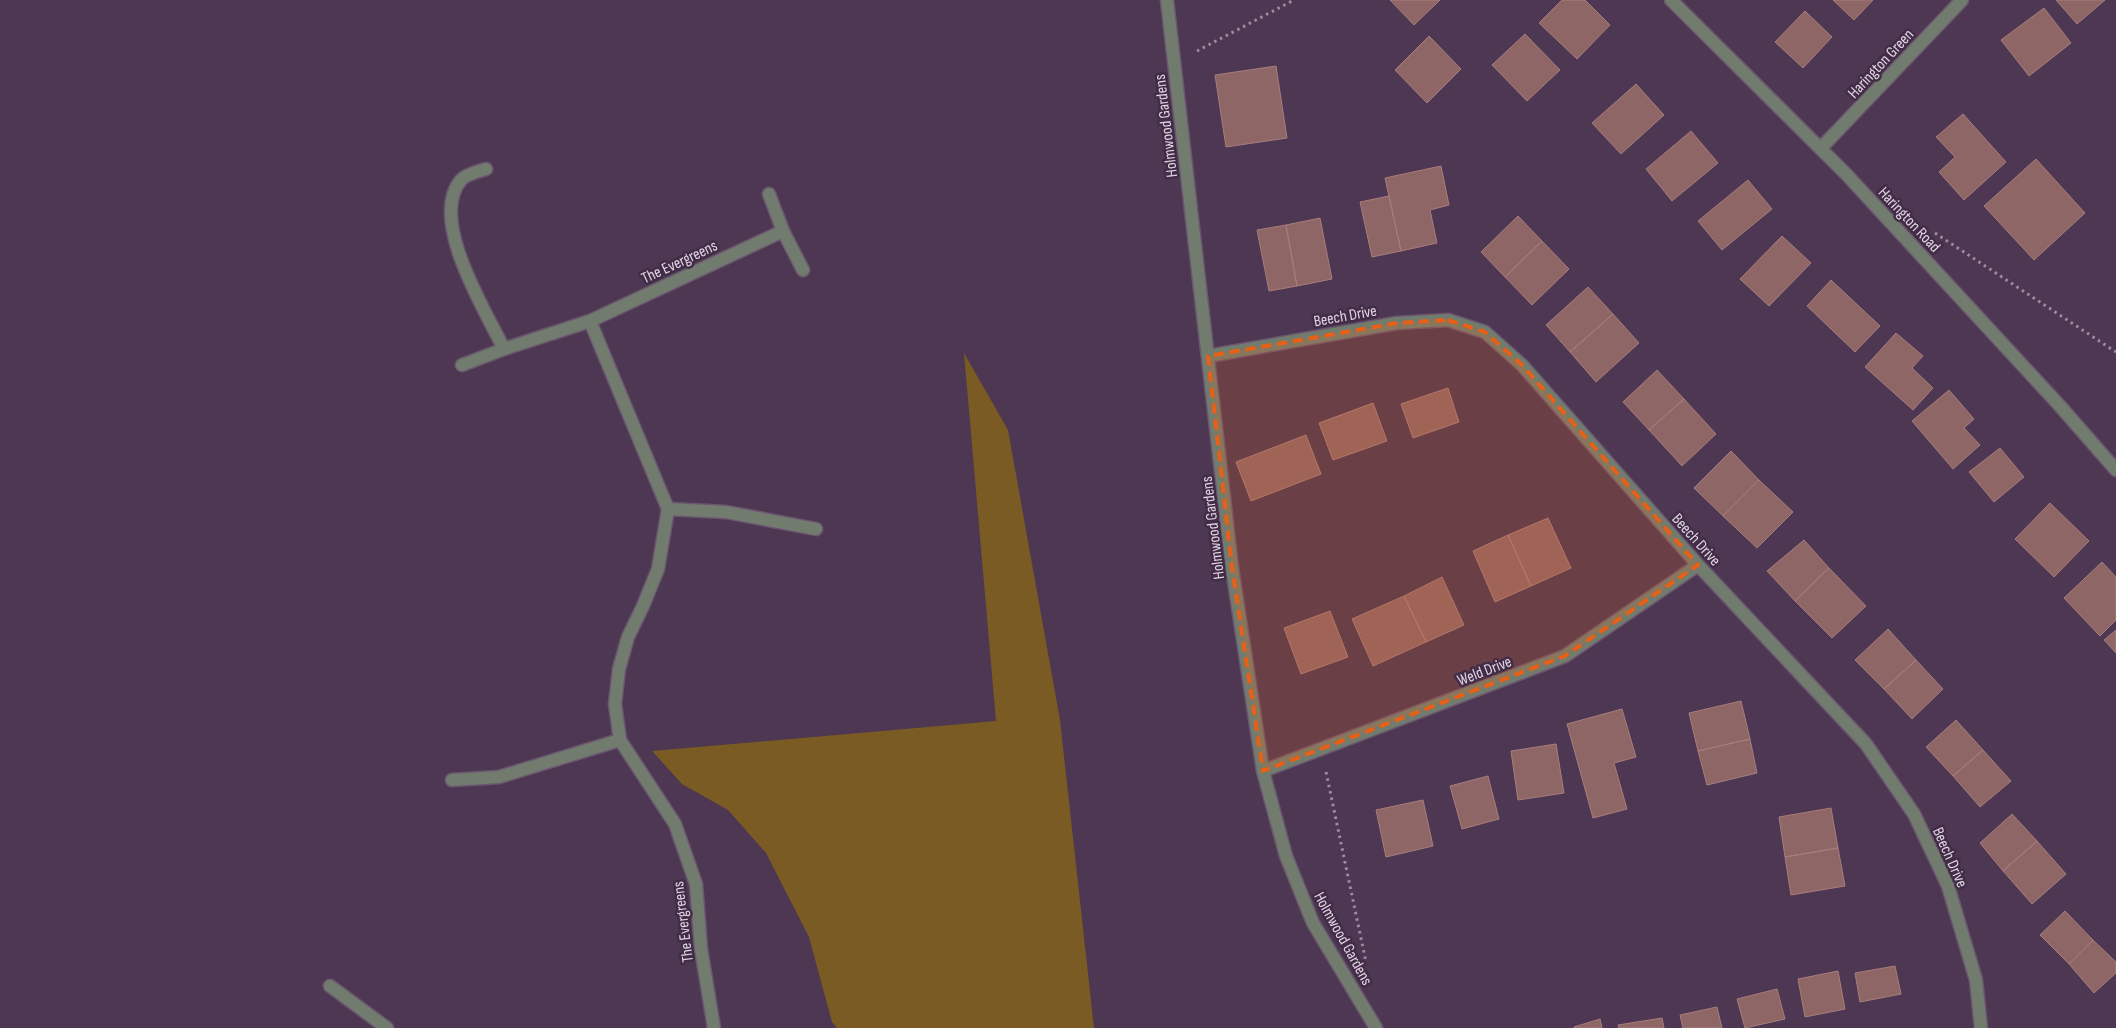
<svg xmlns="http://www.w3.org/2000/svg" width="2116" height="1028" viewBox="0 0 2116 1028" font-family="'Sofia Sans Condensed',sans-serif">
	<rect width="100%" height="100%" fill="#4d3752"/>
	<!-- green -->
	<path fill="#7a5b23" d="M964 353 1008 430 1060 720 1094 1028H837L832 1022 809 937 766 853 728 810 682 784 652 751 996 721Z"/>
	<!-- building -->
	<path fill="#8f6666" stroke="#a87d7d" d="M1390 0H1440L1414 25Z
		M1562 0H1585L1610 25 1577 59 1539 23Z
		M1833 0H1873L1854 20Z
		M2056 0H2105L2077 24Z
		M2044 8 2071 43 2029 76 2001 40Z
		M1805 11 1832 37 1803 68 1775 42Z
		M1525 34 1560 70 1527 101 1492 65Z
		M1429 36 1461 69 1427 103 1395 70Z
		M1276 66 1287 138 1226 147 1215 75Z
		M1636 84 1664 115 1621 154 1592 123Z
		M1963 114 2006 162 1964 200 1939 172 1955 157 1936 137Z
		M1691 131 1718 163 1672 201 1646 169Z
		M2036 159 2085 213 2034 260 1984 206Z
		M1441 166 1449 205 1430 210 1437 243 1401 251 1385 178Z
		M1748 180 1772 209 1722 250 1698 221Z
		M1389 196 1401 251 1372 257 1360 202Z
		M1518 216 1542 241 1505 277 1481 252Z
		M1320 218 1332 279 1297 286 1286 225Z
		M1286 225 1297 286 1269 291 1257 230Z
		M1782 236 1811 263 1769 306 1740 279Z
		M1542 241 1569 269 1532 305 1505 277Z
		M1831 280 1880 326 1855 352 1807 306Z
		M1588 287 1613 314 1570 352 1546 325Z
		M1613 314 1639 343 1596 382 1570 352Z
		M1896 333 1923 356 1912 368 1933 388 1913 410 1865 367Z
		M1657 370 1684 399 1649 430 1623 402Z
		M1448 388 1459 422 1413 438 1401 404Z
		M1949 390 1974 419 1964 428 1980 445 1953 469 1912 421Z
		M1684 399 1716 434 1682 466 1649 430Z
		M1373 403 1387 441 1333 460 1319 423Z
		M1306 435 1321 474 1251 501 1236 462Z
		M2000 448 2024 477 1994 502 1969 472Z
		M1731 451 1759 480 1723 516 1694 488Z
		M1759 480 1793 512 1757 548 1723 516Z
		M2050 503 2089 541 2054 577 2015 539Z
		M1548 518 1571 568 1531 586 1508 535Z
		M1508 535 1531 586 1495 602 1473 551Z
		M1804 540 1829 568 1795 601 1767 571Z
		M2102 562 2116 577V620L2100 636 2064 598Z
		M1829 568 1866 606 1832 638 1795 601Z
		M1442 577 1464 625 1426 642 1404 596Z
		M1404 596 1426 642 1373 666 1352 619Z
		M1330 611 1348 657 1301 674 1284 628Z
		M1888 629 1916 660 1884 689 1855 660Z
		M2116 630V653L2104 640Z
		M1916 660 1943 689 1912 719 1884 689Z
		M1741 701 1750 739 1698 751 1689 713Z
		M1622 709 1636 757 1614 763 1627 809 1593 818 1567 724Z
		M1956 720 1983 750 1953 776 1926 747Z
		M1750 739 1757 773 1707 785 1698 751Z
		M1556 744 1564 793 1518 800 1511 751Z
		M1983 750 2011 781 1980 807 1953 776Z
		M1488 776 1499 819 1462 829 1450 786Z
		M1423 800 1433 846 1386 857 1376 810Z
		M1831 808 1838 848 1785 857 1779 817Z
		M2012 814 2037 841 2003 871 1980 843Z
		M2037 841 2066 874 2032 904 2003 871Z
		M1838 848 1845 886 1791 895 1785 857Z
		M2065 911 2093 940 2069 964 2040 935Z
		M2093 940 2116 962V973L2094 993 2069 964Z
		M1895 966 1901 994 1860 1002 1855 973Z
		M1838 971 1845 1009 1805 1017 1798 979Z
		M1777 989 1785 1019 1745 1028 1737 999Z
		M1717 1007 1722 1028H1683L1680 1015Z
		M1662 1018 1664 1028H1619L1618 1025Z
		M1600 1019 1602 1028H1574V1027Z"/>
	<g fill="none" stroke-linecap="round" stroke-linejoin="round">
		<defs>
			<path id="minor" d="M1167 0 1232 568 1263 771 1286 856 1313 923 1376 1028
				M1671 0 1847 175 2060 406 2116 470
				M1821 148 1962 0
				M486 169C479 171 466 174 461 180 428 219 485 310 504 349
				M769 194 783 231 803 270
				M590 321 668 509 658 569 643 606 628 637 619 669 615 704 620 740 675 824 696 884 701 949 714 1028
				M1208 356 1397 323 1448 320 1485 332 1522 365 1698 565 1866 744 1914 814 1948 886 1976 980 1981 1028
				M462 365 504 349 590 321 783 231
				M668 509 726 512 816 529
				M1263 771 1565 656 1698 565
				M452 780 499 777 620 740
				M330 986 387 1028"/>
		</defs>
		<!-- minor casing -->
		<use href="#minor" stroke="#6b566f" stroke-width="15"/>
		<!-- path -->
		<path stroke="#9d8ca1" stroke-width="3" stroke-dasharray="2.5 4" stroke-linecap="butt" d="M1197 51 1294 0
			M1935 233 2116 352
			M1326 772 1366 962"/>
		<!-- minor -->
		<use href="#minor" stroke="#717c6e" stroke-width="12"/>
	</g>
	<!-- marked area -->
	<path fill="#e85f17" fill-opacity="0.2" stroke="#e85f17" stroke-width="4" stroke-dasharray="10 6" stroke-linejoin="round" d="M1448 320 1485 332 1522 365 1698 565 1565 656 1263 771 1232 568 1208 356 1397 323Z"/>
	<g text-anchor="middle" stroke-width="5" stroke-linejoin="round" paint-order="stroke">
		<!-- street labels -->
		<g font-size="16" fill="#e2d4e5" stroke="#422d47">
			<text transform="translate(1880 63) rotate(-47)" y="6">Harington Green</text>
			<text transform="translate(1165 126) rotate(-97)" y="6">Holmwood Gardens</text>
			<text transform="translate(1910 219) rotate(47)" y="6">Harington Road</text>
			<text transform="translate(679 261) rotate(-25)" y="6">The Evergreens</text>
			<text transform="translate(1345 315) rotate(-10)" y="6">Beech Drive</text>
			<text transform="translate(1212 528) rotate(-97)" y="6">Holmwood Gardens</text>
			<text transform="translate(1697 539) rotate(48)" y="6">Beech Drive</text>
			<text transform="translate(1484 670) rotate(-21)" y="6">Weld Drive</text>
			<text transform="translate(1951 857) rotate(66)" y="6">Beech Drive</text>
			<text transform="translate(682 922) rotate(-97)" y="6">The Evergreens</text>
			<text transform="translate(1344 938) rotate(61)" y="6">Holmwood Gardens</text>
		</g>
	</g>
</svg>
